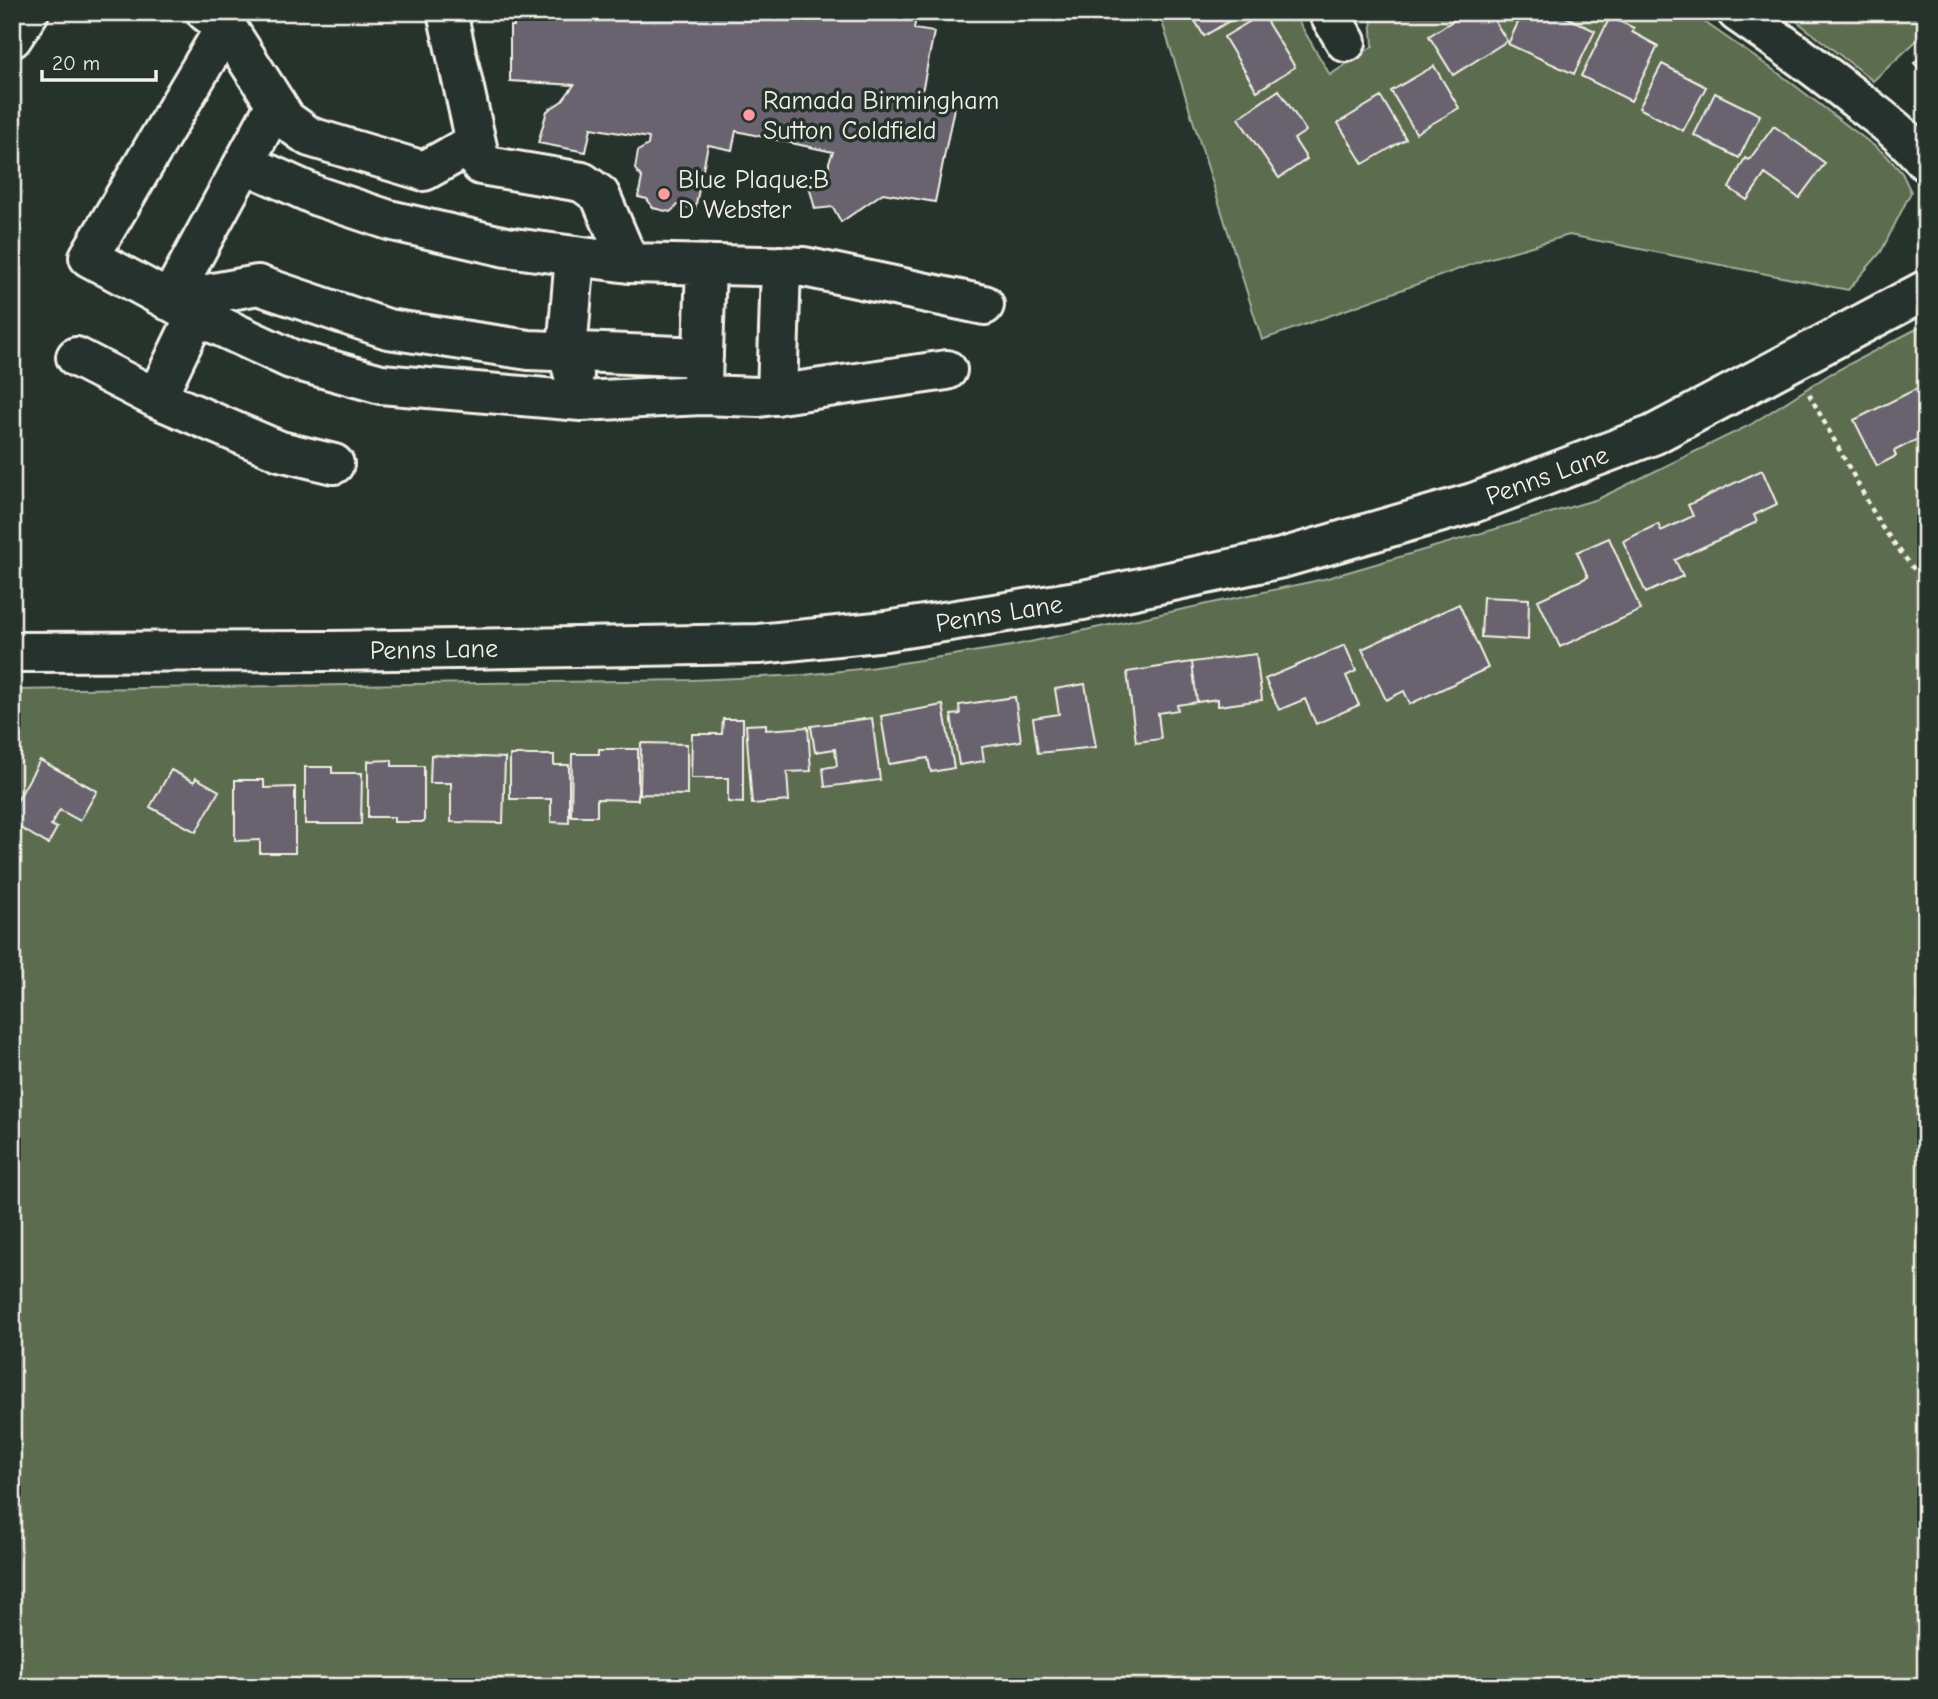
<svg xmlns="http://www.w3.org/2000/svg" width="1938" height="1699" viewBox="0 0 1938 1699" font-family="'Comic Neue',sans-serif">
	<rect width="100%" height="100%" fill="#26332d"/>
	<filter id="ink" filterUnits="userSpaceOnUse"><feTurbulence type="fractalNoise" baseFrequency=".0143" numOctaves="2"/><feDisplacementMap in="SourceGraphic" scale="14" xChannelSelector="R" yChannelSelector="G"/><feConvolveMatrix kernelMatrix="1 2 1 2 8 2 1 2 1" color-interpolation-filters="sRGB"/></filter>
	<g filter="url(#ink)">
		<!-- green -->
		<path fill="#5c6c4f" stroke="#a8ae9c" stroke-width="2" d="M1159 12H1293L1330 75 1373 46 1371 14 1373 12H1690L1785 78 1886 155 1902 173 1911 192 1881 252 1848 290 1569 235 1484 260 1262 340Z
			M1785 12H1926V32L1873 81Z
			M1926 324V1687H12V690L691 680 804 675 869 668 1011 646 1324 579 1598 499 1750 425 1830 374Z"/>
		<!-- building -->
		<path fill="#67636e" stroke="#f4f1e8" stroke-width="2" d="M495 12H917L914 29 934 32 921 97 955 103 935 202 883 193 841 222 833 207 815 209 809 186 829 184V162L833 152 736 131 732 150 708 145 695 209 678 205 670 212 653 208 647 199 638 197 642 178 635 169 638 151 648 145 649 138 591 128 586 152 538 143 547 111 562 101 574 85 510 81V26H514V15Z
			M1190 12H1244L1204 36Z
			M1467 12H1489L1507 41 1453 75 1429 36Z
			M1523 12H1556L1595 31 1574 74 1508 44Z
			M1262 14 1295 67 1257 91 1224 37Z
			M1610 17 1634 28 1632 32 1658 46 1631 101 1581 76Z
			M1926 53V76L1914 63Z
			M1662 64 1706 87 1683 131 1639 108Z
			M1434 66 1459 108 1416 133 1391 91Z
			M1279 90 1306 131 1294 139 1307 159 1279 178 1238 118Z
			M1715 93 1760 115 1739 158 1694 135Z
			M1381 97 1406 139 1363 164 1338 123Z
			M1774 126 1825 163 1799 198 1765 174 1747 200 1729 188 1745 158 1749 160Z
			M1926 384V435L1894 451 1896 456 1877 466 1854 420Z
			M1762 470 1777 504 1754 515 1757 522 1675 560 1683 576 1646 593 1623 541 1658 524 1661 531 1693 516 1688 505Z
			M1609 538 1641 610 1560 647 1538 600 1588 577 1577 552Z
			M1483 597 1529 599 1528 640 1481 637Z
			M1459 604 1488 668 1410 704 1404 691 1386 700 1362 649Z
			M1345 645 1356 671 1346 676 1359 705 1316 724 1305 699 1279 710 1265 679Z
			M1256 654 1262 700 1218 706V699L1197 702 1192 662Z
			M1192 662 1197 702 1177 705 1178 710 1158 713 1161 739 1136 742 1127 672Z
			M1085 684 1096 747 1038 753 1033 718 1059 714 1055 689Z
			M1015 697 1021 741 982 747 984 761 959 765 951 715 960 714 959 705Z
			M943 705 954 768 931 772 928 758 889 764 881 716Z
			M872 718 880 780 825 787 823 768 837 766 835 749 815 752 811 726Z
			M723 719H743V803L728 802V778H691L692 734H722Z
			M766 724V730L808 727 811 771 787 772 789 801 752 804 746 725Z
			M641 743 687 744V795L640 794Z
			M599 749H638V800L597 799V816H571L572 754H599Z
			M431 755 505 758 503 823 451 822V783H430Z
			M510 755H554V765H569V823L551 822V799H510Z
			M40 760 97 791 80 821 60 810 51 825 57 828 48 844 12 823V810Z
			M392 760V766H424V822H394V817H368V761Z
			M305 767H332V773H362L361 824H305Z
			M171 770 194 782 196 778 219 791 196 832 150 807Z
			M235 780H264V788L295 787V853H260V840L235 841Z"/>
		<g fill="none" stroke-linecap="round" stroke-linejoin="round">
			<defs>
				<path id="minor" d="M206 12 226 26 89 257 196 315 291 359 381 384 581 401 702 395 759 397 947 370
					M447 12 481 165 582 182 600 195 629 263
					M1328 12 1346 42
					M1737 12C1778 40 1818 69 1857 100 1881 118 1907 138 1926 162
					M226 26 286 120 310 137 424 171 476 142
					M12 38 29 12
					M276 104 169 301 258 285 388 329 529 350 703 357
					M244 163 317 196 389 220 506 247 629 263 804 267 984 305
					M76 357 156 398 280 451 334 464
					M574 375 567 351 575 256
					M702 382 706 265
					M777 395 781 266
					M156 398 196 315"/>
				<path id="major" d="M12 652 332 651 759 644 886 631 1083 600 1282 558 1473 503 1653 435 1926 290"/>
			</defs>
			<!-- minor casing -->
			<use href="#minor" stroke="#f4f1e8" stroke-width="44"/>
			<!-- major casing -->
			<use href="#major" stroke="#f4f1e8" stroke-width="44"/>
			<!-- path -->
			<path stroke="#f4f1e8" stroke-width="4.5" stroke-dasharray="5 5" stroke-linecap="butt" d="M1809 394 1881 526 1926 585"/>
			<!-- minor -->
			<use href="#minor" stroke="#26332d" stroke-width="38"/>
			<!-- major -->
			<use href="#major" stroke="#26332d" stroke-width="38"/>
		</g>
	</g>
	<!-- markers -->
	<g fill="#ff9aa2" stroke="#26332d" stroke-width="2.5">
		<circle cx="749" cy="115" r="7"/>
		<circle cx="664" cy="194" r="7"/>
	</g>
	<g text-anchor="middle" stroke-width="7" stroke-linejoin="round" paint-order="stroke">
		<!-- poi labels -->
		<g font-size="26" fill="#f4f1e8" stroke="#26332d" text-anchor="start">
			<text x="763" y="109">Ramada Birmingham<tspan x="763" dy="30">Sutton Coldfield</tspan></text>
			<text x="678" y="188">Blue Plaque:B<tspan x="678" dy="30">D Webster</tspan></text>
		</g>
		<!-- street labels -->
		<g font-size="26" fill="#f4f1e8" stroke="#26332d">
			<text transform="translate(1547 475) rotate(-20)" y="9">Penns Lane</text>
			<text transform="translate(999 613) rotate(-9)" y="9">Penns Lane</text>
			<text transform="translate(434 649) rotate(-1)" y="9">Penns Lane</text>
		</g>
	</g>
	<!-- margin -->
	<rect width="1938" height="1699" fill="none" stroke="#26332d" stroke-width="42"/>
	<rect x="21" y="21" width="1896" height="1657" fill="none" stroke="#f4f1e8" stroke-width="2.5" filter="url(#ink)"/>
	<!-- scale -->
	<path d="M42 70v10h114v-10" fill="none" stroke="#f4f1e8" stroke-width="3.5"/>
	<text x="52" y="70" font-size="21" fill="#f4f1e8" stroke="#26332d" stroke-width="5" paint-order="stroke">20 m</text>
</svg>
